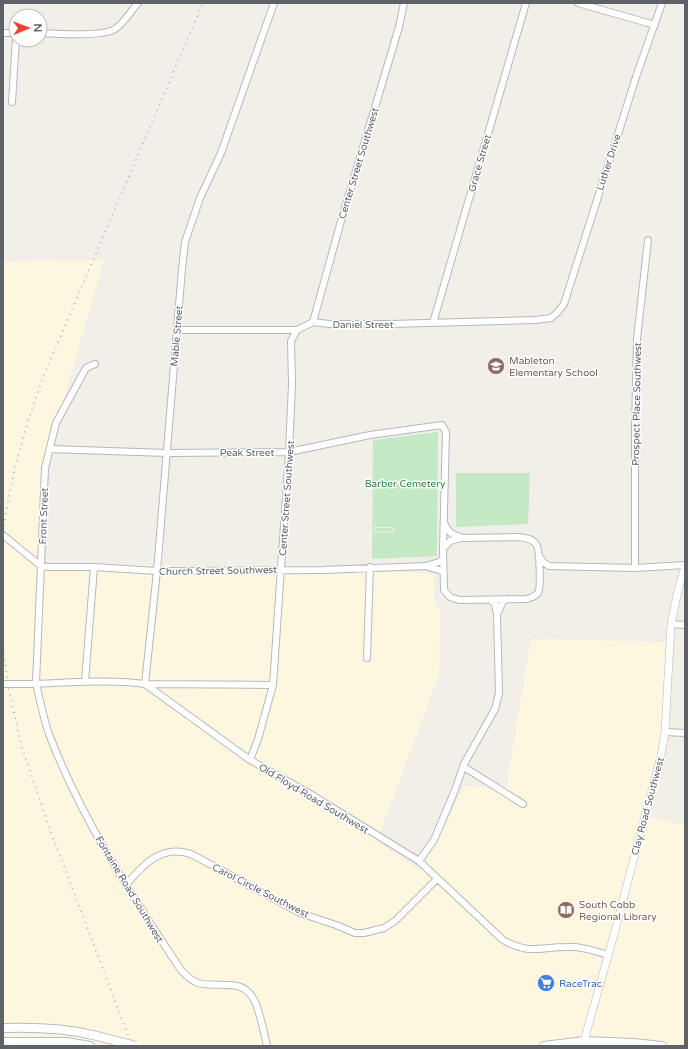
<svg xmlns="http://www.w3.org/2000/svg" width="688" height="1049" viewBox="0 0 688 1049" font-family="'Varela Round',sans-serif">
	<rect width="100%" height="100%" fill="#f1efe8"/>
	<!-- commercial -->
	<path fill="#fef7e0" d="M104 260 47 457 44 495 45 563 365 569 434 574V604L440 610 439 675 377 841 420 871 442 832 464 786 506 789 531 639 666 642 670 732 652 770 645 816 685 826V1046H3V262Z"/>
	<!-- green -->
	<path fill="#c5e8c5" fill-rule="evenodd" d="M438 432 437 556 372 559 373 440ZM374 527H393L394 532 374 533Z
		M456 473H530L528 524 456 527Z
		M375 528H392L393 531 375 532Z"/>
	<g fill="none" stroke-linecap="round" stroke-linejoin="round">
		<defs>
			<path id="minor" d="M578 3 655 25
				M3 33H16
				M40 33C56 34 103 37 115 29 124 23 131 11 138 3
				M12 102 16 40
				M313 322 341 221 399 27 404 3
				M433 323 526 3
				M177 330H297L313 322 329 324H390L535 320 551 318 557 313 564 304 637 74 662 3
				M95 364 86 368 56 423 45 468 36 683C40 700 43 717 49 734 81 818 131 895 181 970 186 975 191 981 198 983 220 989 244 975 256 1004 261 1017 264 1032 267 1046
				M50 449 167 453 289 452 370 435 442 425 446 432 443 549
				M444 523C448 531 451 535 460 537
				M3 535 41 566 50 567H94L157 571 323 570 426 566 439 570 443 572
				M519 537C525 538 532 538 536 544 540 549 541 588 538 593 535 597 530 598 526 599L459 600 450 597 444 590 443 549 450 541 461 538Z
				M539 556 543 562 549 566 635 568 685 565
				M426 566 439 562 443 559
				M635 568V427L637 339 648 240
				M497 615 502 603 507 599
				M671 624 685 625
				M367 658 370 567
				M85 682 94 567
				M28 684C67 683 106 679 145 684L250 760 312 795 419 861 503 940C530 955 539 947 566 947 580 946 595 951 608 955
				M273 685 145 684 157 571 182 269 185 242 200 198 221 153 274 3
				M665 732 685 733
				M250 760 258 739 273 685 289 452 292 384 291 341 297 330
				M464 767 523 804
				M419 861 434 840 455 790 464 764 495 709 499 693 497 615 495 604 490 600
				M126 885C143 864 163 843 193 855L300 913 336 925 355 933H364L384 928 395 921 437 879"/>
			<path id="tertiary" d="M584 1041 613 938 661 756 665 732 671 624 679 586 685 567"/>
			<path id="secondary" d="M3 1028C33 1027 64 1028 93 1035
				M3 1042H66L90 1046
				M544 1046 584 1041 634 1043 662 1046"/>
		</defs>
		<!-- minor casing -->
		<use href="#minor" stroke="#b5b8bc" stroke-width="8"/>
		<!-- tertiary casing -->
		<use href="#tertiary" stroke="#b5b8bc" stroke-width="8"/>
		<!-- secondary casing -->
		<use href="#secondary" stroke="#b6babf" stroke-width="10"/>
		<!-- minor -->
		<use href="#minor" stroke="#fff" stroke-width="6"/>
		<!-- tertiary -->
		<use href="#tertiary" stroke="#fff" stroke-width="7"/>
		<!-- secondary -->
		<use href="#secondary" stroke="#fff" stroke-width="8"/>
		<!-- rail -->
		<path stroke="#b6b7b8" stroke-width="2" stroke-dasharray="1 5" stroke-linecap="butt" d="M3 538C8 482 25 428 44 375L203 3
			M3 647 9 691 22 748 51 832 132 1046"/>
		<defs>
			<path id="minor-bridge" d="M3 684H28"/>
			<path id="secondary-bridge" d="M93 1035 136 1046"/>
		</defs>
		<!-- minor-bridge casing -->
		<use href="#minor-bridge" stroke="#b5b8bc" stroke-width="8" stroke-linecap="butt"/>
		<!-- secondary-bridge casing -->
		<use href="#secondary-bridge" stroke="#b6babf" stroke-width="10" stroke-linecap="butt"/>
		<!-- minor-bridge -->
		<use href="#minor-bridge" stroke="#fff" stroke-width="6"/>
		<!-- secondary-bridge -->
		<use href="#secondary-bridge" stroke="#fff" stroke-width="8"/>
	</g>
	<!-- icons -->
	<defs>
		<symbol id="school-disc" viewBox="-11 -11 22 22"><circle r="9.5" fill="#8d6e63" stroke="#fff"/><path d="M0-5L7-2L0 1L-7-2ZM-4 1L0 2.5L4 1V4Q0 6-4 4Z" fill="#fff"/></symbol>
		<symbol id="library-disc" viewBox="-11 -11 22 22"><circle r="9.5" fill="#8d6e63" stroke="#fff"/><path d="M-6-4Q-3-5.5-.7-3.5V5Q-3 3-6 4ZM6-4Q3-5.5 .7-3.5V5Q3 3 6 4Z" fill="#fff"/></symbol>
		<symbol id="supermarket-disc" viewBox="-11 -11 22 22"><circle r="9.5" fill="#3f7fe0" stroke="#fff"/><path d="M-6-5.5h2.5l.6 2H6L4.5 2H-2.5L-4.4-4H-6ZM-1.5 3.2a1.3 1.3 0 1 0 .1 0ZM3 3.2a1.3 1.3 0 1 0 .1 0Z" fill="#fff"/></symbol>
	</defs>
	<g fill-rule="evenodd">
		<use href="#school-disc" x="486" y="356" width="20" height="20"/>
		<use href="#library-disc" x="556" y="900" width="20" height="20"/>
		<use href="#supermarket-disc" x="536" y="973" width="20" height="20"/>
	</g>
	<g text-anchor="middle" stroke-width="3" stroke-linejoin="round" paint-order="stroke">
		<!-- street labels -->
		<g font-size="10" fill="#5f6368" stroke="#fff">
			<text transform="translate(608 162) rotate(-72)" y="4">Luther Drive</text>
			<text transform="translate(358 163) rotate(-73)" y="4">Center Street Southwest</text>
			<text transform="translate(479 163) rotate(-74)" y="4">Grace Street</text>
			<text x="363" y="328">Daniel Street</text>
			<text transform="translate(176 336) rotate(-85)" y="4">Mable Street</text>
			<text transform="translate(636 404) rotate(-89)" y="4">Prospect Place Southwest</text>
			<text x="247" y="456">Peak Street</text>
			<text transform="translate(286 498) rotate(-86)" y="4">Center Street Southwest</text>
			<text transform="translate(43 516) rotate(-88)" y="4">Front Street</text>
			<text transform="translate(218 570) rotate(-1)" y="4">Church Street Southwest</text>
			<text transform="translate(314 798) rotate(31)" y="4">Old Floyd Road Southwest</text>
			<text transform="translate(647 806) rotate(-75)" y="4">Clay Road Southwest</text>
			<text transform="translate(130 889) rotate(59)" y="4">Fontaine Road Southwest</text>
			<text transform="translate(261 890) rotate(27)" y="4">Carol Circle Southwest</text>
		</g>
		<!-- education labels -->
		<g font-size="10" fill="#785e54" stroke="#fff" text-anchor="start">
			<text x="509" y="364">Mableton<tspan x="509" dy="12">Elementary School</tspan></text>
			<text x="579" y="908">South Cobb<tspan x="579" dy="12">Regional Library</tspan></text>
		</g>
		<!-- park labels -->
		<g font-size="10" fill="#348238" stroke="#fff">
			<text x="405" y="487">Barber Cemetery</text>
		</g>
		<!-- shop labels -->
		<g font-size="10" fill="#366cbe" stroke="#fff" text-anchor="start">
			<text x="559" y="987">RaceTrac</text>
		</g>
	</g>
	<!-- border -->
	<rect width="688" height="1049" fill="none" stroke="#5f6368" stroke-width="8"/>
	<!-- north arrow -->
	<g transform="translate(28 28) rotate(89)"><circle r="19" fill="#ffffff" stroke="#bfc1c3"/>
	<path d="M0-3L7 15L0 10L-7 15Z" fill="#ea4335"/>
	<text y="-6" font-size="11" font-weight="bold" text-anchor="middle" fill="#5f6368">N</text>
	</g>
</svg>
